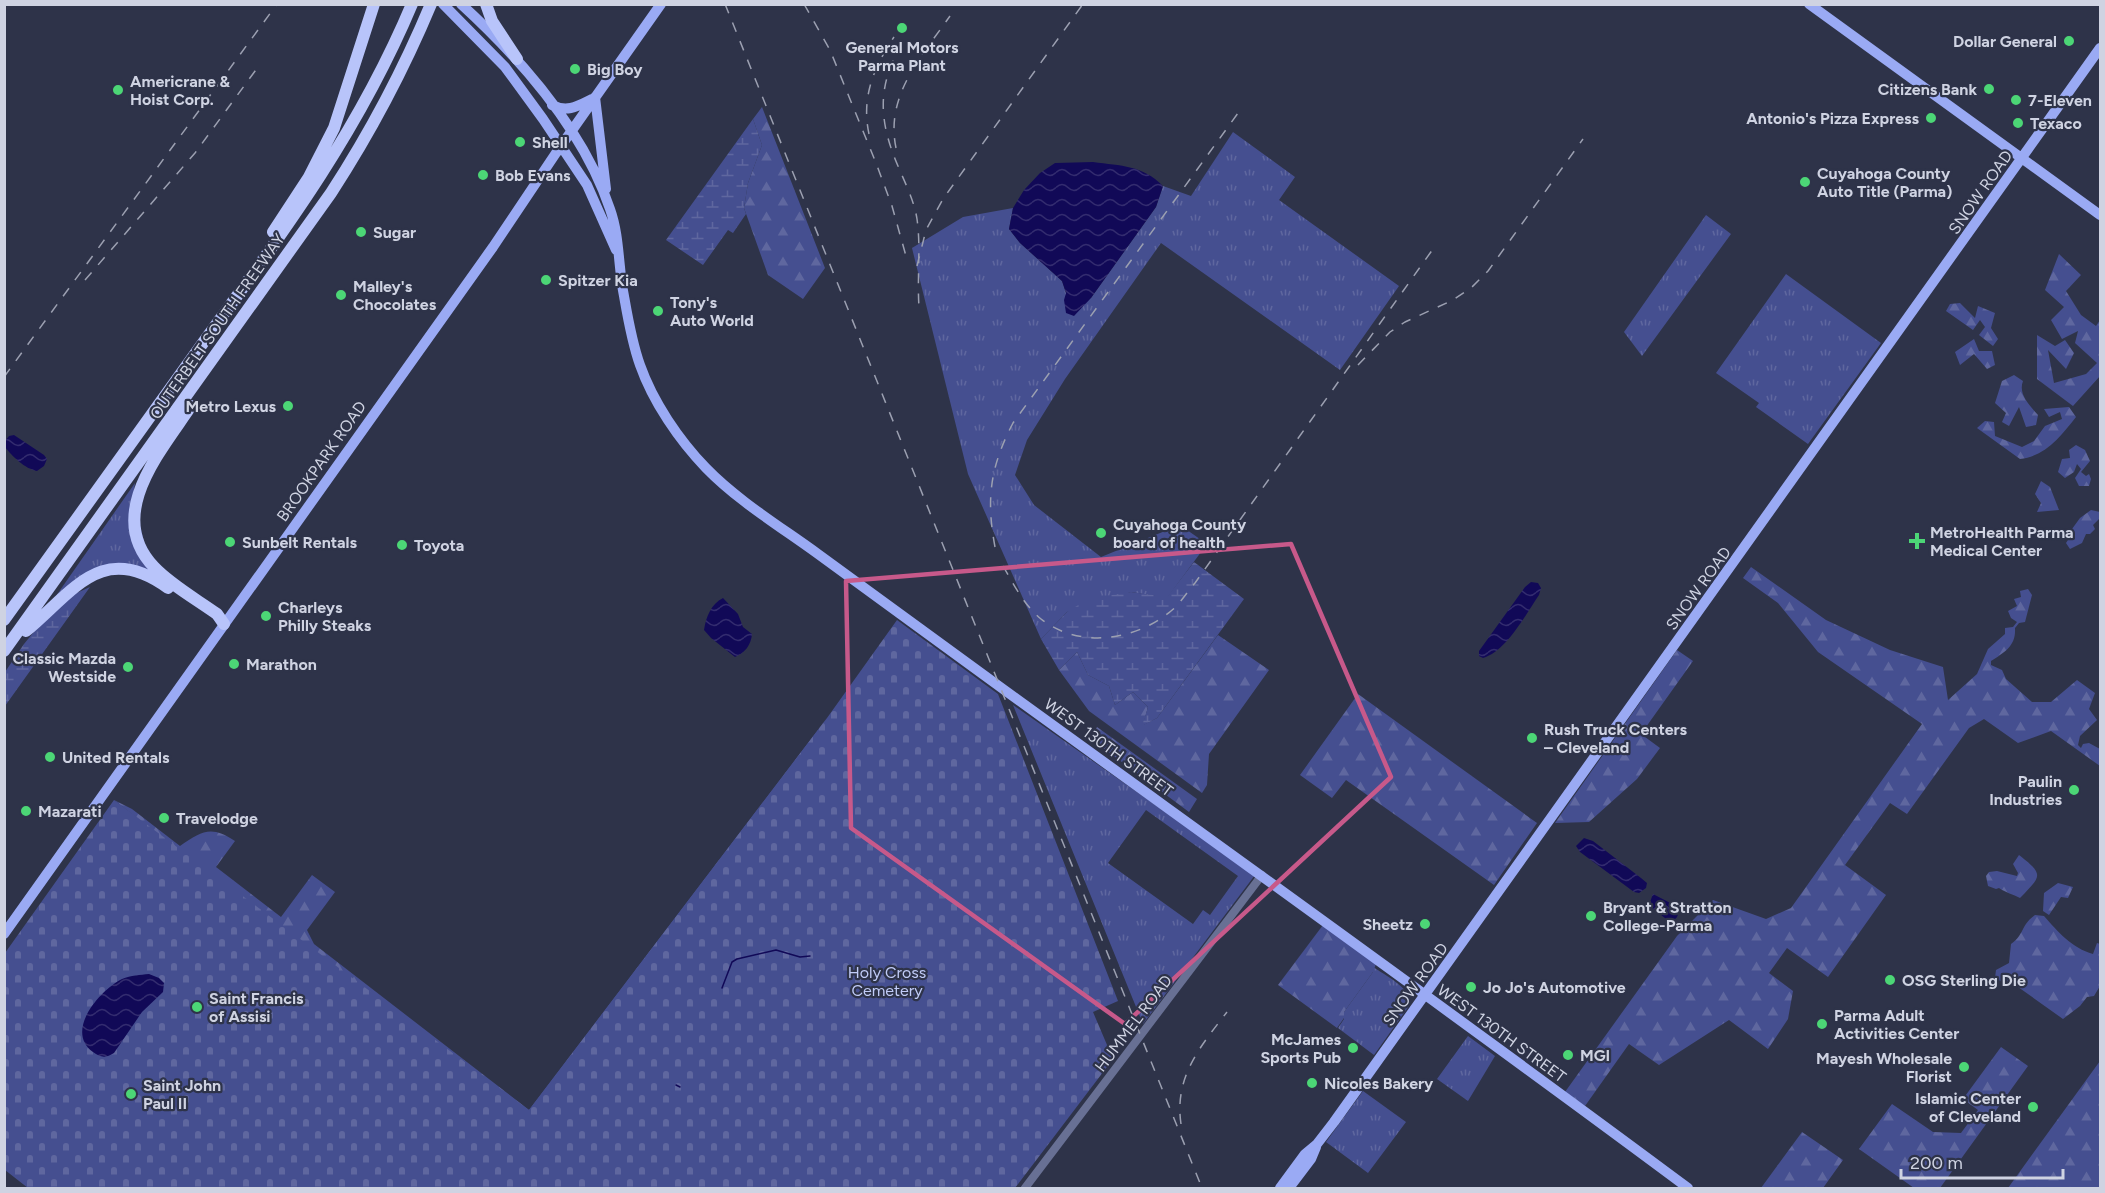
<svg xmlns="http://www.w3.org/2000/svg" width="2105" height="1193" viewBox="0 0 2105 1193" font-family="Figtree,sans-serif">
	<defs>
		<pattern id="grass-tufts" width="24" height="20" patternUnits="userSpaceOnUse" patternTransform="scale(1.5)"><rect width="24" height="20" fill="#454f90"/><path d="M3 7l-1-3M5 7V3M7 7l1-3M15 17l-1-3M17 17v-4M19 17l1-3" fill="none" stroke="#5f679f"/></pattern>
		<pattern id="forest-firs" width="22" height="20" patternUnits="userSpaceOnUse" patternTransform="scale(1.5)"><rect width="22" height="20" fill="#454f90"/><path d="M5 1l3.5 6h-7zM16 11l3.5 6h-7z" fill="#5f679f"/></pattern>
		<pattern id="wetland-marsh" width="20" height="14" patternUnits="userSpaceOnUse" patternTransform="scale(1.5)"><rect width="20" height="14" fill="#454f90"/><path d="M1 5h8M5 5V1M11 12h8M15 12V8" fill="none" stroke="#5f679f"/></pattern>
		<pattern id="cemetery-stones" width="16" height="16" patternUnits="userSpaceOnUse" patternTransform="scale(1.5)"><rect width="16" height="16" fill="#454f90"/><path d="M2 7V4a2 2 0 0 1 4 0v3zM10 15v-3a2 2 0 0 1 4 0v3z" fill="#5f679f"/></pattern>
		<pattern id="water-waves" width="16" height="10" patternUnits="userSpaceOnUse" patternTransform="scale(1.5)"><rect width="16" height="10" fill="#110957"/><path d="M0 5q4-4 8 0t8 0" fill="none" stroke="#332c6f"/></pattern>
	</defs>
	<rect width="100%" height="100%" fill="#2e3349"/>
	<!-- grass -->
	<path fill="url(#grass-tufts)" fill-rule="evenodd" d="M1233 132 1295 177 1279 200 1399 286 1340 370 1161 243 1065 379 1027 440 1015 475 1034 505 1101 557 1170 529 1187 530 1207 544 1167 598 1131 592 1067 612 1041 639 968 474 912 248 963 217 1013 208 1009 229 1020 243 1062 281 1066 293 1091 298 1156 207 1163 186 1191 196Z
		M1706 215 1731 234 1642 356 1624 332Z
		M1786 274 1881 343 1808 444 1756 407 1759 403 1716 373Z
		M135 483 133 498 151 569 150 573 119 566 56 596Z
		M1013 705 1255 875 1143 1024ZM1146 810 1238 876 1210 915 1203 910 1193 924 1108 863Z
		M1373 967C1386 976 1414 989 1409 1006L1374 1055 1338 1028 1344 1019V1012L1373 972Z
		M1468 1036 1495 1056 1468 1101 1437 1079Z
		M1363 1091 1406 1122 1368 1173 1326 1142Z"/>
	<!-- forest -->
	<path fill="url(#forest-firs)" d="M762 107 825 268 803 299 768 275 744 208 748 183 762 145 753 119Z
		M2059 254 2081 275 2066 291 2081 315 2096 326 2100 320V376L2073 406 2037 379V335L2055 346 2065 340 2074 353 2066 369 2048 350 2054 383 2086 374 2097 363 2075 343 2078 331 2062 339 2051 320 2064 307 2045 290Z
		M1960 303 1975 318 1978 306 1995 313 1991 328 1998 339 1993 346 1979 335 1985 327 1980 320 1973 330 1946 311 1950 304Z
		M1974 339 1979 351H1992L1995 365 1987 369 1974 354 1960 365 1955 352Z
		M2014 375 2023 381C2018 394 2029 405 2038 415L2036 425 2026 427 2019 407 2009 426 2002 422 2006 413 1995 403 2002 381Z
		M2069 407 2076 417C2061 436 2046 456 2020 459L1977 428 1985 421 1994 422 1995 436 2022 447 2034 441 2045 426 2062 419 2060 412 2049 417 2044 409Z
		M2076 445 2085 450 2090 461 2081 472 2086 476 2089 474 2091 479 2089 486H2079L2075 478 2081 469 2077 464 2074 472 2065 478 2058 472 2062 459 2070 458 2069 450Z
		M2041 481 2050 487 2059 510 2037 512 2041 503 2035 494Z
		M2091 510 2100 512V518L2093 525 2095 529 2090 534H2086L2082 543 2070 549 2066 543 2070 537 2075 539 2072 529 2080 518Z
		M1751 567 1826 620 1890 650 1943 667 1948 700 1977 674 1988 649 2005 634V628L2013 627 2017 622 2011 618 2008 611 2017 606 2014 599 2021 597 2020 591 2028 589 2032 595 2025 622 2019 623 2015 628C2016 646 2005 652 1991 661V665L2002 670 2006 679 2032 702H2051L2077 680 2095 693 2089 709 2097 720 2080 736 2078 745 2081 748 2083 744 2089 743 2100 749V766L2051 731 2018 743 1984 719 1969 728 1907 814 1890 803 1845 865 1886 895 1828 977 1787 948 1769 973 1793 991 1788 1019 1768 1049 1729 1020 1659 1065 1629 1044 1585 1106 1565 1092 1677 936 1713 900 1766 919 1791 908 1922 724 1818 652 1778 603 1743 578Z
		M1218 635 1269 670 1209 754 1207 785 1202 793 1089 711 1059 670 1077 652 1088 675 1109 686 1115 705 1133 692 1148 707 1143 725 1157 718Z
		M1677 650 1693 661 1641 734 1660 748 1637 779 1589 822 1555 823Z
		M1358 694 1537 823 1494 885 1346 780 1332 798 1300 775Z
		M827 718 536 1129 114 800 132 809 180 846C202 831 211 825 235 841L216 867 281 917 312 875 335 892 307 930 314 944 529 1110Z
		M1097 727 1197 799 1189 812 1091 739Z
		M2019 855C2045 875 2041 876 2020 898 2013 894 2006 893 1999 888L1996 889 1988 886 1986 876 1989 872 1997 871 2017 876 2018 873 2013 864Z
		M2058 883 2073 887 2068 898 2061 897 2049 915 2043 911 2044 893Z
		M2035 915 2044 916C2058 932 2072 948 2093 954L2097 943 2100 944V986L2094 996 2087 997 2080 1006 2063 1019 2011 982 2004 983 1995 978 1996 970 2009 963 2011 944C2025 934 2020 926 2035 915Z
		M1323 925 1376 964 1373 972 1344 1012V1018L1337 1028 1278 985Z
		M2001 1047 2028 1066 1940 1188H1914L1859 1149 1892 1104 1933 1132 1961 1133 1978 1110 1963 1099Z
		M2100 1061V1188H2008Z
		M1802 1132 1843 1160 1823 1188H1761Z"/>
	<!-- wetland -->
	<path fill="url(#wetland-marsh)" d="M753 119 762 145 748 183 744 208 746 214 733 233 728 230 703 265 666 240Z
		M1194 562 1244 599 1157 718 1142 726 1148 707 1133 692 1115 705 1109 686 1088 675 1077 652 1059 670 1041 639 1067 612 1088 599 1131 592 1167 597Z
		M90 587 5 706V672L24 644 42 622 72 595Z"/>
	<!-- cemetery -->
	<path fill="url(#cemetery-stones)" d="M897 620 998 694 1118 1001 1093 1012 1113 1059 1015 1188H28L5 1170V953L114 800 529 1110 827 718Z"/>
	<!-- water -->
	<path fill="url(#water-waves)" d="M1093 162C1122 166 1142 165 1163 186L1156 207 1091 298 1074 316 1066 313 1064 300 1066 293 1062 281 1020 243 1009 229 1013 208 1024 190 1040 173 1055 163Z
		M14 435 44 455 47 459 44 466 37 471C25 469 12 456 5 447V441L9 436Z
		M1531 582 1538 583 1541 588 1539 595C1526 614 1506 652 1483 658L1479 656V651L1525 587Z
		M723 598 738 614 743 627 752 634C751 645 745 653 735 657L711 638 704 630C706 617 711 604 723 598Z
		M1584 838 1593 841 1641 878 1647 883 1646 888 1639 893 1634 892 1580 852 1576 846Z
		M1653 894 1678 907C1679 915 1678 919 1670 922L1652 908 1650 902Z
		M149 974 159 978 164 983 163 992 142 1012 114 1053C106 1058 101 1058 93 1052 64 1031 100 990 122 979 131 975 140 975 149 974Z"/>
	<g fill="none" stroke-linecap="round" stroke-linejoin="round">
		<!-- stream -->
		<path stroke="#110957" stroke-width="1.5" d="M722 988 732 962 737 959 776 950 800 957 810 956
			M676 1085 680 1087"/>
		<!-- minor -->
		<path stroke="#687094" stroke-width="8" d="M1025 1188 1262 875"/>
		<!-- major -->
		<path stroke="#9aaaf4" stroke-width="10" d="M443 4 505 67 543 119 587 185 616 250
			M461 4C521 59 584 131 610 209 620 237 618 267 624 296 628 319 632 343 640 365 653 402 679 440 706 468 738 501 781 527 818 554 880 599 941 644 1003 689 1232 855 1461 1019 1688 1188
			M1809 4 2100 215
			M595 97 606 189
			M552 105C567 113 578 106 592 99
			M4 934 493 247 556 153 661 4
			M1280 1188 1305 1154 1317 1144 1334 1122 2100 48
			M1289 1188 1311 1159 1316 1147"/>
		<!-- highway -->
		<path stroke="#b8c4fa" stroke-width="12" d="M486 4 492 21 517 59
			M273 232 309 177 334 128 374 4
			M191 406C161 451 104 515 154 567 171 585 196 599 217 614L224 624
			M4 620C72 525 140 431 208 336 286 229 360 128 412 4
			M26 631C73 592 102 540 168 588
			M4 651 331 193C370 133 403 71 431 4"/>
		<!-- rail -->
		<path stroke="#9ca0b1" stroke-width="1.5" stroke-dasharray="10 10" stroke-linecap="butt" d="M725 4 1202 1188
			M804 4 830 50 876 163 892 206 906 256
			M903 43C876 85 879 122 898 166 905 183 914 200 917 219 921 247 917 278 919 307
			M869 134C861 97 874 67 894 37
			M896 148C885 95 922 56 950 16
			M917 266 926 230 943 199 1083 4
			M85 280 195 153 258 67
			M1358 365 1390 332 1405 322 1453 300 1472 287 1488 271 1583 139
			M4 377 277 4
			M995 547C986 499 990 467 1013 423L1241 109
			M1003 566C1014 585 1024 605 1041 619 1079 649 1135 641 1171 611 1180 604 1187 592 1195 583L1433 249
			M1181 1124C1174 1077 1200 1047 1227 1012"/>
	</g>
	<!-- marked area -->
	<path fill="none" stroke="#c7598a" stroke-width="4.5" stroke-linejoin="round" d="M1291 544 1391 777 1125 1024 851 828 846 581Z"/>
	<!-- markers -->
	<g fill="#4cd676" stroke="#2e3349" stroke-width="2">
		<circle cx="902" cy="28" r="6"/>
		<circle cx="2069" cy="41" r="6"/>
		<circle cx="575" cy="69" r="6"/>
		<circle cx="1989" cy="89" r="6"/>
		<circle cx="118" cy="90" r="6"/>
		<circle cx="2016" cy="100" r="6"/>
		<circle cx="1931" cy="118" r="6"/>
		<circle cx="2018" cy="123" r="6"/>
		<circle cx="520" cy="142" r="6"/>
		<circle cx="483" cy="175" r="6"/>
		<circle cx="1805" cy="182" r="6"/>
		<circle cx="361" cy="232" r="6"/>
		<circle cx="546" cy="280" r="6"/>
		<circle cx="341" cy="295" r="6"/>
		<circle cx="658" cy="311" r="6"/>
		<circle cx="288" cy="406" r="6"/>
		<circle cx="1101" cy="533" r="6"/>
		<path d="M1914 532h6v6h6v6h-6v6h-6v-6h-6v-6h6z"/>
		<circle cx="230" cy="542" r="6"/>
		<circle cx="402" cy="545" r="6"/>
		<circle cx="266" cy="616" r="6"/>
		<circle cx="234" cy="664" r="6"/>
		<circle cx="128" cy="667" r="6"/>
		<circle cx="1532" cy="738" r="6"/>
		<circle cx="50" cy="757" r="6"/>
		<circle cx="2074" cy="790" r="6"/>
		<circle cx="26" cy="811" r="6"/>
		<circle cx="164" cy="818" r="6"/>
		<circle cx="1591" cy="916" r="6"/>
		<circle cx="1425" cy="924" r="6"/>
		<circle cx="1890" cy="980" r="6"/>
		<circle cx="1471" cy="987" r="6"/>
		<circle cx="197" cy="1007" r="6"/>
		<circle cx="1822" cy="1024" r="6"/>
		<circle cx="1353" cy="1048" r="6"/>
		<circle cx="1568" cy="1055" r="6"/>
		<circle cx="1964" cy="1067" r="6"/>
		<circle cx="1312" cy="1083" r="6"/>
		<circle cx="131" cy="1094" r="6"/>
		<circle cx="2033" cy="1107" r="6"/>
	</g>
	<g text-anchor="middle" stroke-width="4.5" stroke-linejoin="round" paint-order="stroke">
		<!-- poi labels -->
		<g font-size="16" font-weight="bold" fill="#cfd3e2" stroke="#2e3349" text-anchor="start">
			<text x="2057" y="47" text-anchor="end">Dollar General</text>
			<text x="902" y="53" text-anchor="middle">General Motors<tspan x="902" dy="18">Parma Plant</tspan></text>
			<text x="587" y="75">Big Boy</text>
			<text x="130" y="87">Americrane &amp;<tspan x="130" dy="18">Hoist Corp.</tspan></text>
			<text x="1977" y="95" text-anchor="end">Citizens Bank</text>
			<text x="2028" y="106">7-Eleven</text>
			<text x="1919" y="124" text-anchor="end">Antonio's Pizza Express</text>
			<text x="2030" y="129">Texaco</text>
			<text x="532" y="148">Shell</text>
			<text x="1817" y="179">Cuyahoga County<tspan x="1817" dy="18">Auto Title (Parma)</tspan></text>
			<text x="495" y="181">Bob Evans</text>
			<text x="373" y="238">Sugar</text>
			<text x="558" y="286">Spitzer Kia</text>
			<text x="353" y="292">Malley's<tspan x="353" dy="18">Chocolates</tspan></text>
			<text x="670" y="308">Tony's<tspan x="670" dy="18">Auto World</tspan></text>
			<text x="276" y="412" text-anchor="end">Metro Lexus</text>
			<text x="1113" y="530">Cuyahoga County<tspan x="1113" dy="18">board of health</tspan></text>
			<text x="1930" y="538">MetroHealth Parma<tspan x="1930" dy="18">Medical Center</tspan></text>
			<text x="242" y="548">Sunbelt Rentals</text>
			<text x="414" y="551">Toyota</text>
			<text x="278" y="613">Charleys<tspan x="278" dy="18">Philly Steaks</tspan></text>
			<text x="116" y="664" text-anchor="end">Classic Mazda<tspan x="116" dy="18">Westside</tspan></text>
			<text x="246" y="670">Marathon</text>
			<text x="1544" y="735">Rush Truck Centers<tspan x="1544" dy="18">– Cleveland</tspan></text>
			<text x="62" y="763">United Rentals</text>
			<text x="2062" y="787" text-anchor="end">Paulin<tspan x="2062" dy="18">Industries</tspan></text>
			<text x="38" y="817">Mazarati</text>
			<text x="176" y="824">Travelodge</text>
			<text x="1603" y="913">Bryant &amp; Stratton<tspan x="1603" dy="18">College-Parma</tspan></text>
			<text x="1413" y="930" text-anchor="end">Sheetz</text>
			<text x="1902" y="986">OSG Sterling Die</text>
			<text x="1483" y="993">Jo Jo's Automotive</text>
			<text x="209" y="1004">Saint Francis<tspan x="209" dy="18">of Assisi</tspan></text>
			<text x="1834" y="1021">Parma Adult<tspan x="1834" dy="18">Activities Center</tspan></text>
			<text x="1341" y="1045" text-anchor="end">McJames<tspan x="1341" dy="18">Sports Pub</tspan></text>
			<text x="1580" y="1061">MGI</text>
			<text x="1952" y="1064" text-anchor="end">Mayesh Wholesale<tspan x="1952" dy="18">Florist</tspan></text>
			<text x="1324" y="1089">Nicoles Bakery</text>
			<text x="143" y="1091">Saint John<tspan x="143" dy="18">Paul II</tspan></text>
			<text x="2021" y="1104" text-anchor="end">Islamic Center<tspan x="2021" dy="18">of Cleveland</tspan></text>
		</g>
		<!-- street labels -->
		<g font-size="16" fill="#cfd3e2" stroke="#2e3349">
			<text transform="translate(1980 192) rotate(-55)" y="6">SNOW ROAD</text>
			<text transform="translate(217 326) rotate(-55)" y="6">OUTERBELT SOUTH FREEWAY</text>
			<text transform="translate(321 461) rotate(-55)" y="6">BROOKPARK ROAD</text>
			<text transform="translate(1698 588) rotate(-54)" y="6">SNOW ROAD</text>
			<text transform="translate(1109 747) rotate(36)" y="6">WEST 130TH STREET</text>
			<text transform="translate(1415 984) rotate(-54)" y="6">SNOW ROAD</text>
			<text transform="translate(1133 1023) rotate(-53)" y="6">HUMMEL ROAD</text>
			<text transform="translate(1502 1033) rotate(36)" y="6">WEST 130TH STREET</text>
		</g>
		<!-- park labels -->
		<g font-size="16" fill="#c1ccf8" stroke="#2e3349">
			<text x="887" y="978">Holy Cross<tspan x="887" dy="18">Cemetery</tspan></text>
		</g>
	</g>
	<!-- border -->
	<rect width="2105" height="1193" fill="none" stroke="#cfd3e2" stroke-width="12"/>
	<!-- scale -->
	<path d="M1901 1169v9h162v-9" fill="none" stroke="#cfd3e2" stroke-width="3"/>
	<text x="1910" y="1169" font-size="18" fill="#cfd3e2" stroke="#2e3349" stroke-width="4.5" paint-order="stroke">200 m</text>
</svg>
